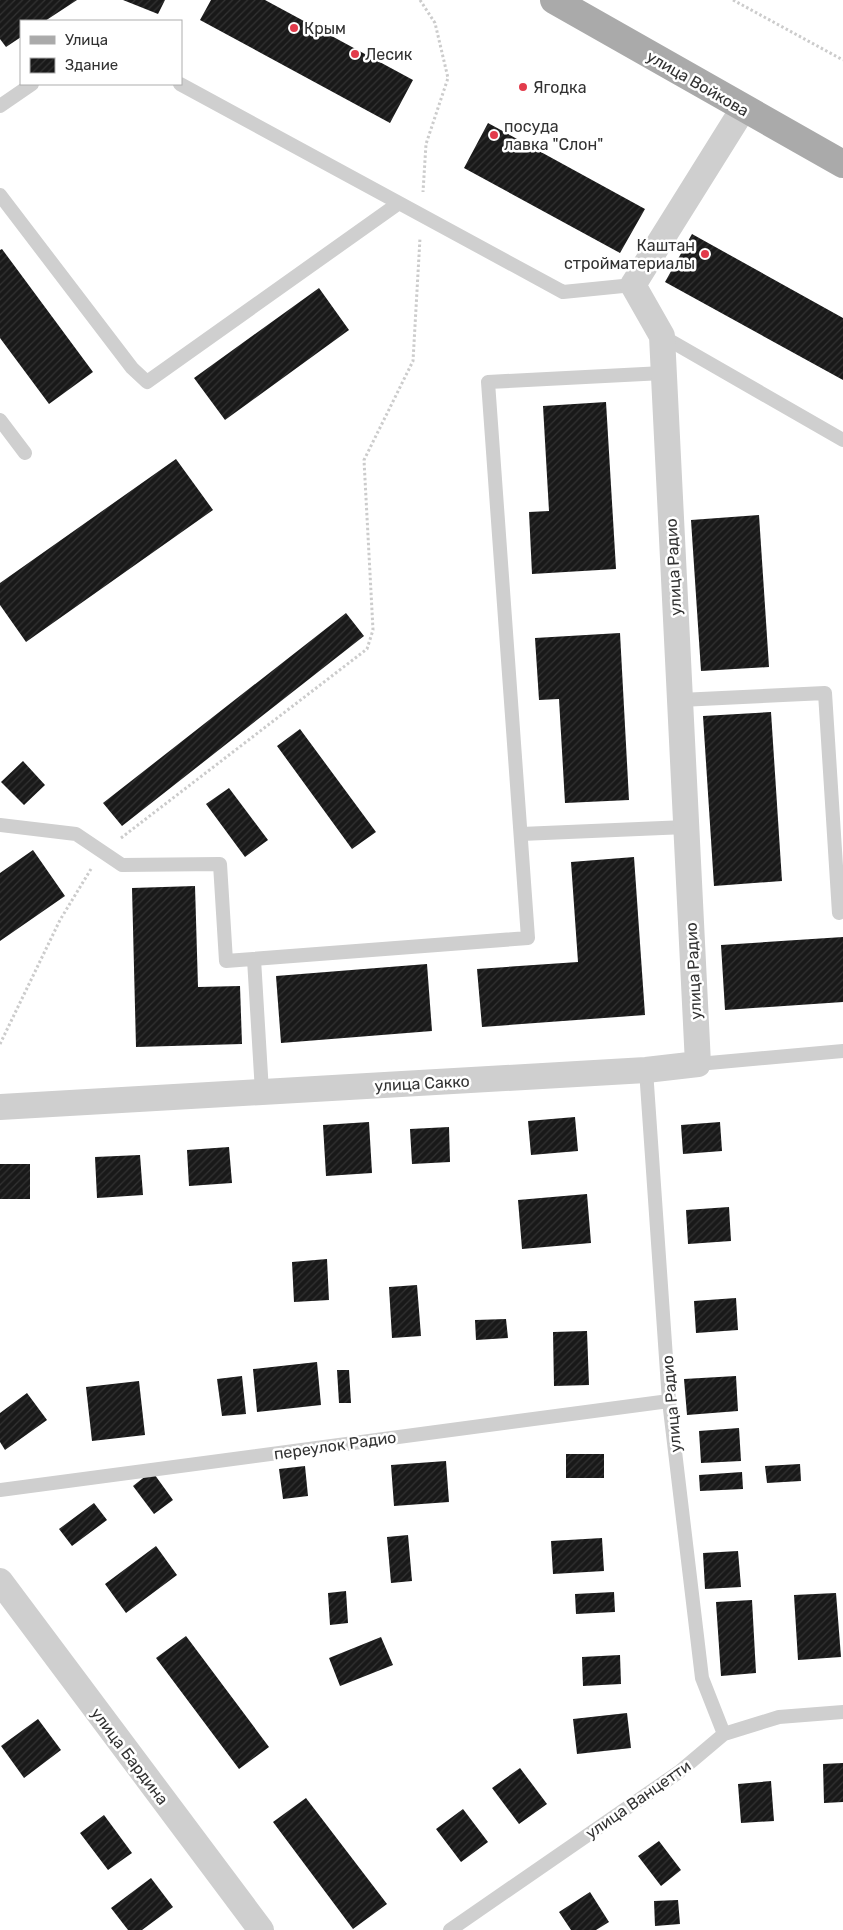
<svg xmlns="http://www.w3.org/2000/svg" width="843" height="1930" viewBox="0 0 843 1930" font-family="Rubik,sans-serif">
	<defs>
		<pattern id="building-hatch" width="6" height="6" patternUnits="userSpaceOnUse" patternTransform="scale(1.25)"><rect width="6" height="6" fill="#191919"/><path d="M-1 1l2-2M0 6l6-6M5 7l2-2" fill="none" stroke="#323232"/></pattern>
	</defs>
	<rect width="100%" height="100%" fill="#fff"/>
	<!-- building -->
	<path fill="url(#building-hatch)" d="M0 0H77L45 21H21V37L6 47 0 39Z
		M123 0H165L158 14Z
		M211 0H265L413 80 390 123 200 20Z
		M488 123 645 209 620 253 464 168Z
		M692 234 843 318V380L665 282Z
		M2 249 93 372 49 404 0 338V250Z
		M319 288 349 330 225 420 194 378Z
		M606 402 616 569 532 574 529 512 549 511 543 406Z
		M176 459 213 510 26 642 0 605V583Z
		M759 515 769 667 701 671 691 520Z
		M346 613 364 636 122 826 103 803Z
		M620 633 629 800 565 803 559 699 539 700 535 638Z
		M771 712 782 881 714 886 703 716Z
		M300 729 376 832 352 849 277 746Z
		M23 761 45 785 24 805 1 782Z
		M229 788 268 840 245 857 206 804Z
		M33 850 65 896 0 941V873Z
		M634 857 645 1015 482 1027 477 969 578 962 571 862Z
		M195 886 198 987 240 986 242 1044 136 1047 132 888Z
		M843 937V1002L725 1010 721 945Z
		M427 964 432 1031 281 1043 276 976Z
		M575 1117 578 1151 531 1155 528 1121Z
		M369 1122 372 1173 326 1176 323 1125Z
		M720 1122 722 1151 683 1154 681 1125Z
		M449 1127 450 1162 412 1164 410 1129Z
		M229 1147 232 1183 189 1186 187 1150Z
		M140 1155 143 1195 97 1198 95 1157Z
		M0 1164H30V1199H0Z
		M587 1194 591 1243 522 1249 518 1200Z
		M729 1207 731 1241 688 1244 686 1210Z
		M327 1259 329 1300 294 1302 292 1262Z
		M417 1285 421 1336 392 1338 389 1287Z
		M736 1298 738 1330 696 1333 694 1301Z
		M506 1319 508 1338 476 1340 475 1320Z
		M587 1331 589 1385 554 1386 553 1332Z
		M317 1362 321 1405 257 1412 253 1369Z
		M337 1370H349L351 1403H339Z
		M242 1376 246 1414 222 1416 217 1379Z
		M736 1376 738 1411 687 1415 684 1379Z
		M139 1381 145 1435 92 1441 86 1387Z
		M27 1393 47 1420 5 1450 0 1442V1413Z
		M739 1428 741 1461 701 1463 699 1431Z
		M566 1454H604V1478H566Z
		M446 1461 449 1502 394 1506 391 1465Z
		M800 1464 801 1481 767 1483 765 1466Z
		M305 1466 308 1496 283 1499 279 1469Z
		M152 1471 173 1500 154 1514 133 1486Z
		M742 1472 743 1489 700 1491 699 1475Z
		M94 1503 107 1520 72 1546 59 1529Z
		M408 1535 412 1581 391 1583 387 1537Z
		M602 1538 604 1571 553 1574 551 1541Z
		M156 1546 177 1575 126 1613 105 1584Z
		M738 1551 741 1587 705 1589 703 1553Z
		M346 1591 348 1623 330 1625 328 1593Z
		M614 1592 615 1612 576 1614 575 1594Z
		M836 1593 841 1657 798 1660 794 1595Z
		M752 1600 756 1673 721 1676 716 1602Z
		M186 1636 269 1747 239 1769 156 1658Z
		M381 1637 393 1665 340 1686 329 1658Z
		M620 1655 621 1684 583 1686 582 1657Z
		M627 1713 631 1748 577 1754 573 1719Z
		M38 1719 61 1750 24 1778 1 1746Z
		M843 1763V1802L824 1803 823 1764Z
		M520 1768 547 1804 519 1824 492 1788Z
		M771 1781 774 1821 741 1823 738 1784Z
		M306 1798 387 1904 353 1929 273 1822Z
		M463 1809 488 1842 461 1862 436 1829Z
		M104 1815 132 1853 108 1870 80 1833Z
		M659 1841 681 1870 661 1886 638 1856Z
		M151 1878 173 1907 142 1930H128L111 1908Z
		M590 1892 609 1922 596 1930H571L559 1912Z
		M678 1900 680 1924 655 1926 654 1901Z"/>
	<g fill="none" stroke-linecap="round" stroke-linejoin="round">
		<!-- path -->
		<path stroke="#ccc" stroke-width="3" stroke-dasharray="2.5 2.5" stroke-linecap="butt" d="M420 0 435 23 448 78 426 144 423 192
			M733 0 843 60
			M121 838 367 649 373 630 364 460 413 361 420 238
			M0 1044 60 920 91 869"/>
		<!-- service -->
		<path stroke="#cfcfcf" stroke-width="14" d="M180 84 563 292 633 285
			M0 106 32 84
			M0 195 132 368 147 382 399 203
			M662 336 843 440
			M0 420 25 453
			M680 700 825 693 839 913
			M0 825 76 834 122 865 220 864 226 961 528 938 488 382 663 373
			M521 834 686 827
			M254 959 262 1092
			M698 1064 843 1051
			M646 1070 669 1401 702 1678 724 1734
			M0 1490 669 1401
			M450 1930 679 1772 724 1734 779 1717 843 1712"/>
		<!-- minor -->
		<path stroke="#cfcfcf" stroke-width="26" d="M0 1107 646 1070 698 1064 662 336 633 285 743 109
			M0 1581 261 1930"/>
		<!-- primary -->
		<path stroke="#aaa" stroke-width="28" d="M554 0 843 164"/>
	</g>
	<!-- markers -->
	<g fill="#e23b4b" stroke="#fff" stroke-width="2">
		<circle cx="294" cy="28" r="5"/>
		<circle cx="355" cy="54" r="5"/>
		<circle cx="523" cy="87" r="5"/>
		<circle cx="494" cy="135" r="5"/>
		<circle cx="705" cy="254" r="5"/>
	</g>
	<g text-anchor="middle" stroke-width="5" stroke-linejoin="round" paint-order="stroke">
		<!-- poi labels -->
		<g font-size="16" fill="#323232" stroke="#fff" text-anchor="start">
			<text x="304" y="34">Крым</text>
			<text x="365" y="60">Лесик</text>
			<text x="533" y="93">Ягодка</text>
			<text x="504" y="132">посуда<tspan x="504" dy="18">лавка "Слон"</tspan></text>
			<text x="695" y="251" text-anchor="end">Каштан<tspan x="695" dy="18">стройматериалы</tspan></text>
		</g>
		<!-- street labels -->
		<g font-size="16" fill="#323232" stroke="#fff">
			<text transform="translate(698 83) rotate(30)" y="6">улица Войкова</text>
			<text transform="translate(673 567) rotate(-93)" y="6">улица Радио</text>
			<text transform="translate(693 971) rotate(-93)" y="6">улица Радио</text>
			<text transform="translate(422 1083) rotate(-3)" y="6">улица Сакко</text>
			<text transform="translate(671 1404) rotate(-95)" y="6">улица Радио</text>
			<text transform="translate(335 1445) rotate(-8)" y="6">переулок Радио</text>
			<text transform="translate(130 1756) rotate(53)" y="6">улица Бардина</text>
			<text transform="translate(638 1799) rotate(-35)" y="6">улица Ванцетти</text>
		</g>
	</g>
	<!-- legend -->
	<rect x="20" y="20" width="162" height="65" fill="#ffffff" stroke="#adadad"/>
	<rect x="30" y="36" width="25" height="8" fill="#aaaaaa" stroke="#adadad"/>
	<text x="65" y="45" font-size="15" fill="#323232">Улица</text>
	<rect x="30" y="58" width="25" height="15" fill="url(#building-hatch)" stroke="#adadad"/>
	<text x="65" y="70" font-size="15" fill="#323232">Здание</text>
</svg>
